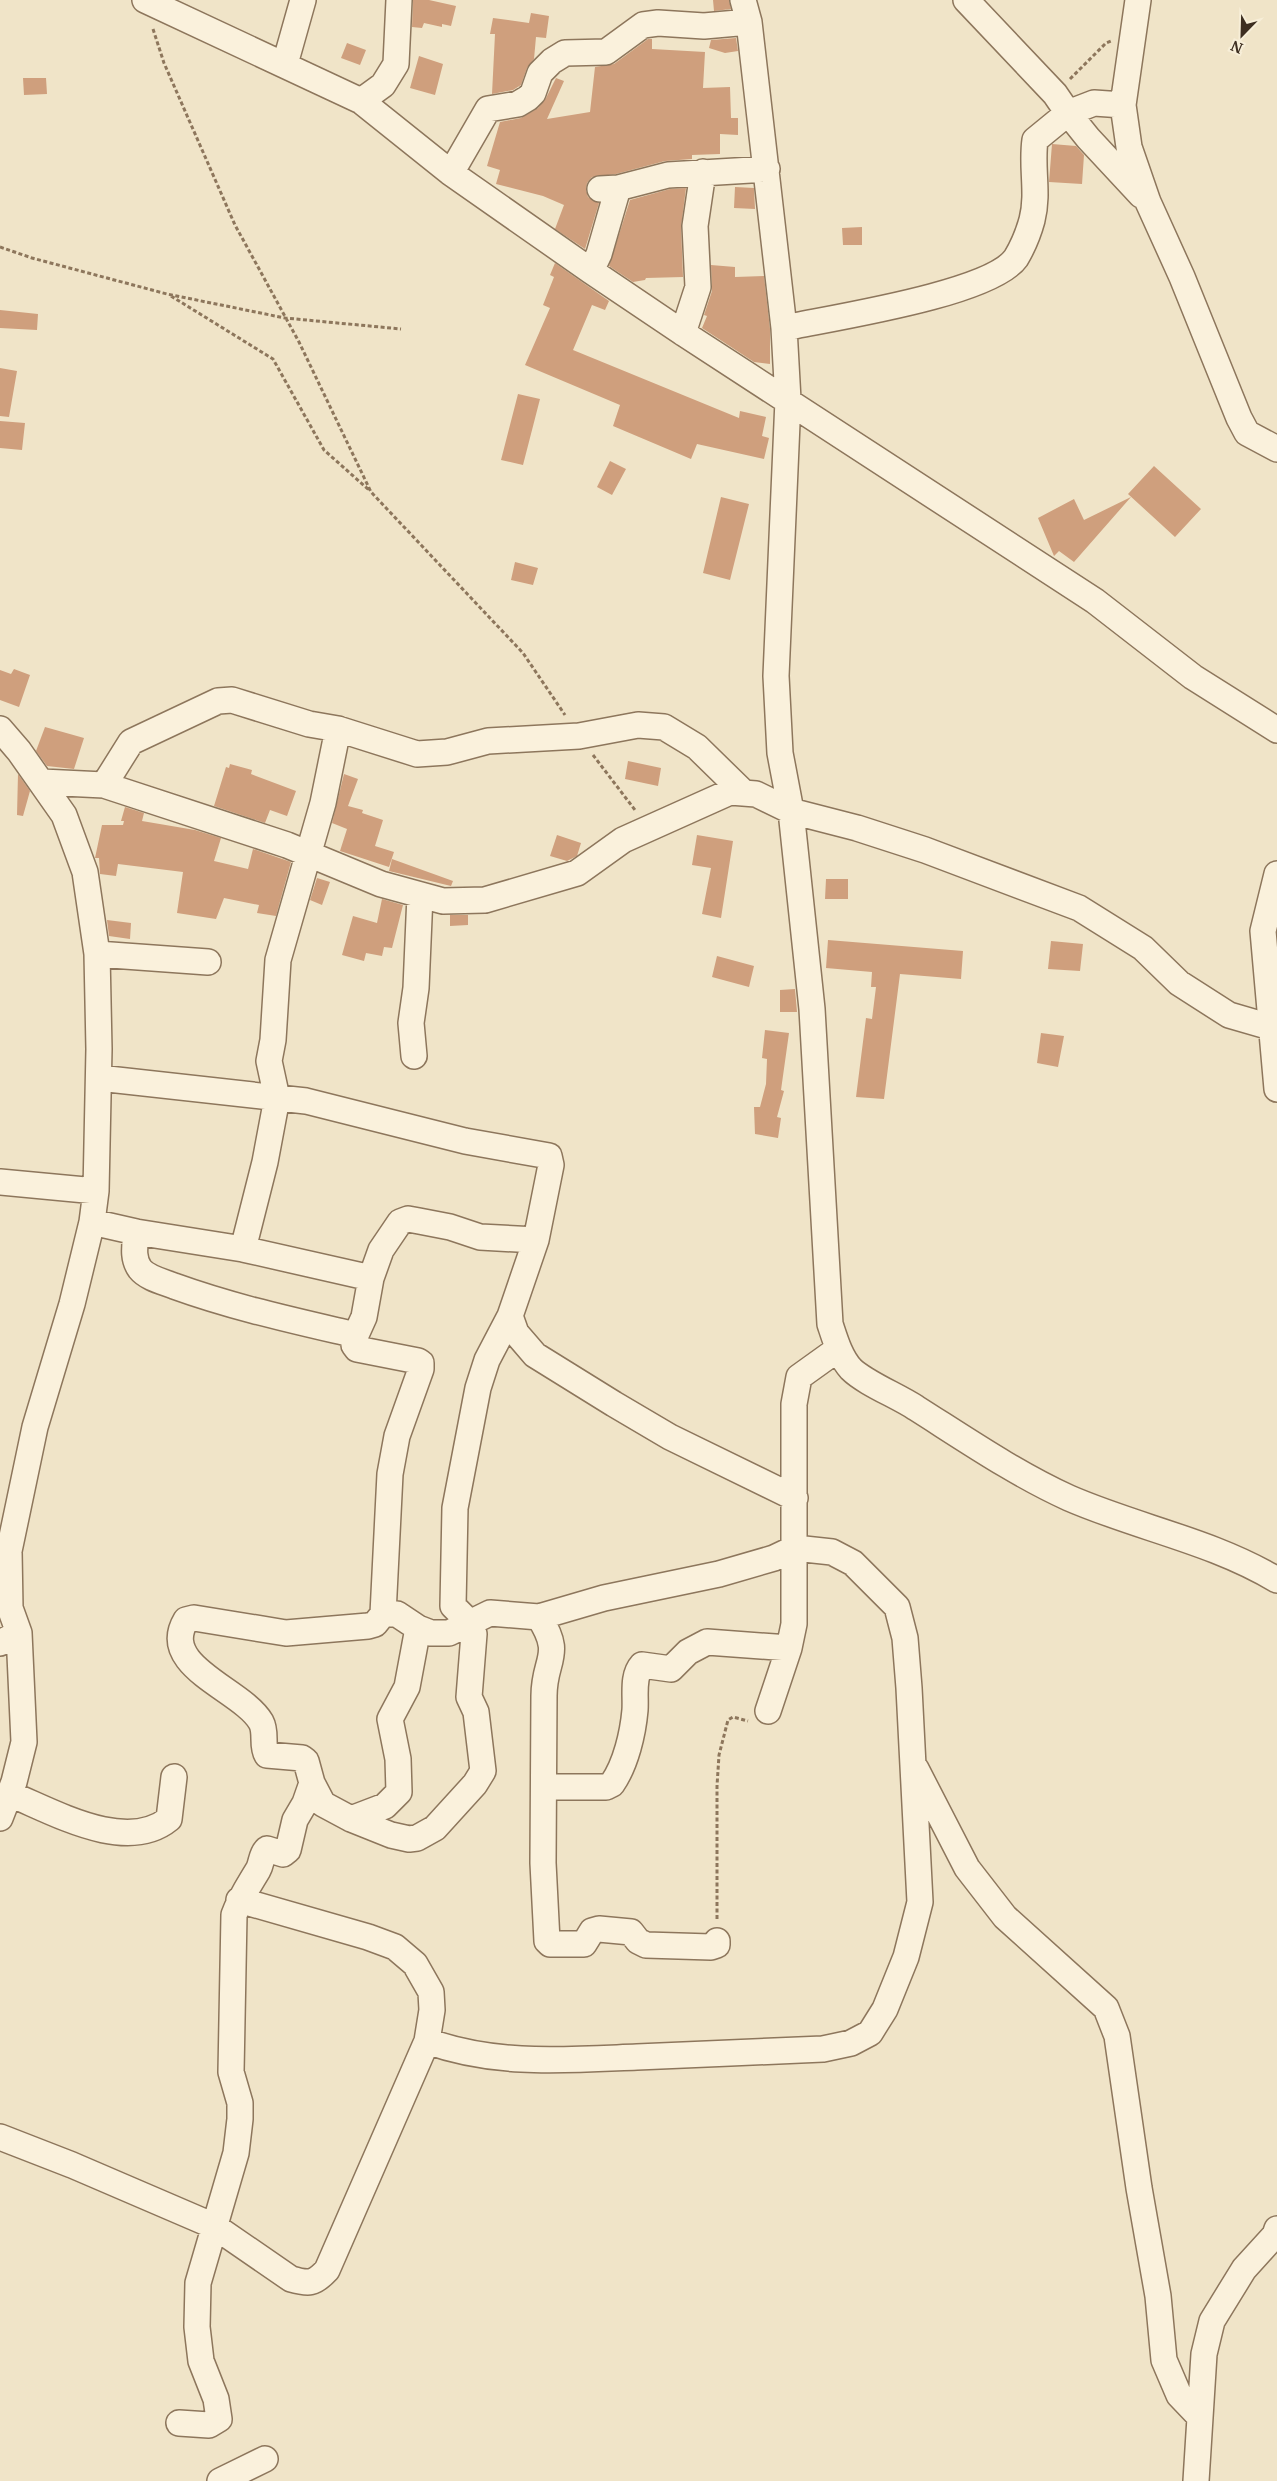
<svg xmlns="http://www.w3.org/2000/svg" width="1277" height="2481" viewBox="0 0 1277 2481" font-family="Merriweather,serif">
	<rect width="100%" height="100%" fill="#f0e4c8"/>
	<!-- building -->
	<path fill="#cf9f7d" d="M413 0H429L456 6 451 26 442 24V27L424 23 422 28 412 27Z
		M713 0H729L731 9 714 11Z
		M531 13 549 16 546 38 536 37 534 59 527 68 521 85 513 90 492 94 495 34H490L493 18 529 23Z
		M736 38 738 51 725 53 709 48 711 40Z
		M648 39H652V49L705 52 703 88 730 87 731 118H738V135L720 134V154L692 155V159L665 161 616 174 592 177 587 183 586 190 588 197 599 203 585 249 555 229 564 205 543 196 496 184 500 170 487 166 500 122 521 118 538 108 546 98 556 78 564 81 547 119 590 112 595 67 614 64Z
		M347 43 366 50 360 65 341 58Z
		M419 56 443 64 435 95 410 88Z
		M23 78H46L47 94 24 95Z
		M1052 144 1076 146 1084 155 1082 184 1049 182Z
		M735 187 754 188 755 209 734 208Z
		M686 188 681 227 683 277 646 278 645 280 633 282 609 266 630 200 670 189Z
		M862 227V245H843L842 228Z
		M555 263 609 301 605 310 592 305 573 350 739 418 740 411 766 417 762 436 769 438 764 459 697 444 691 459 613 426 620 405 525 365 550 308 543 305 554 277 550 275Z
		M711 265 735 267V277L764 276 770 329V364L754 362 702 328 707 316 704 315 712 291Z
		M0 310 38 314 37 330 0 328Z
		M0 368 17 371 9 417 0 416Z
		M518 394 540 399 523 465 501 460Z
		M0 421 25 423 22 450 0 448Z
		M610 461 626 469 612 495 597 487Z
		M1154 466 1201 509 1175 537 1128 494Z
		M721 497 749 504 730 580 703 573Z
		M1131 497 1074 562 1059 551 1054 556 1038 518 1074 499 1084 520Z
		M515 562 538 568 533 585 511 580Z
		M14 669 30 675 19 707 0 700V670L11 674Z
		M45 727 84 738 74 769 47 766 36 751Z
		M628 761 661 768 658 786 625 779Z
		M230 764 252 770 251 774 296 791 287 816 270 810 265 823 214 806 226 767 229 768Z
		M18 774 30 791 23 816 17 815Z
		M344 774 358 779 348 806 363 810 362 813 383 820 375 846 394 852 389 867 340 851 347 829 332 823Z
		M125 807 144 813 142 821 195 830 221 838 214 861 248 869 253 849 291 862 276 916 257 913 259 905 224 898 216 919 177 913 183 872 118 864 116 876 100 874 99 858H95L102 825H123L124 821H121Z
		M557 835 581 843 577 856 567 861 550 856Z
		M697 835 733 841 721 918 702 914 711 868 692 865Z
		M392 859 453 881 451 886 389 871Z
		M317 878 330 882 322 905 310 900Z
		M826 879H848V899H825Z
		M382 899 403 905 392 948 384 947 382 956 366 953 364 961 342 955 353 916 377 923Z
		M450 915H468V925L450 926Z
		M107 920 131 923 130 939 109 936Z
		M828 940 963 951 961 979 900 974 884 1099 856 1097 866 1018 872 1019 876 987H871L872 972 826 968Z
		M1051 941 1083 944 1080 971 1048 969Z
		M717 956 754 966 749 987 712 977Z
		M795 989 797 1012H780V990Z
		M765 1030 789 1033 781 1090 784 1091 777 1117 781 1118 778 1138 755 1134 754 1107H760L766 1084 767 1059 762 1058Z
		M1041 1033 1064 1036 1058 1067 1037 1063Z"/>
	<g fill="none" stroke-linecap="round" stroke-linejoin="round">
		<defs>
			<path id="minor" d="M145 0 361 101 451 173 591 271 683 333 1095 601 1193 677 1277 730
				M743 0 749 22 784 328 788 400 776 676 780 753 791 811 812 1009 830 1324C835 1339 840 1357 851 1369 865 1383 898 1396 916 1408 965 1439 1016 1474 1069 1498 1138 1528 1212 1541 1277 1580
				M966 0 1055 94 1068 113 1088 138 1141 195
				M1138 0 1123 105 1129 147 1148 202 1182 277 1239 418 1247 433 1277 449
				M285 64 303 0
				M361 101 383 85 396 64 399 0
				M451 173 488 109 518 104 528 98 533 93 540 73 552 61 565 53 606 52 643 25 658 23 704 26 749 22
				M600 189 618 188 668 175 767 169
				M591 271 599 254 618 188
				M784 328C831 318 991 294 1016 258 1022 248 1029 231 1032 220 1039 193 1031 167 1035 140L1068 113 1094 103 1123 105
				M683 333 698 287 695 226 703 172
				M0 729 19 751 64 815 85 872 97 954 99 1049 96 1191 92 1222 72 1304 35 1427 9 1551 10 1608 19 1633 0 1643
				M42 782 104 785 287 845 381 884 443 901 485 900 577 873 623 840 730 792 756 794 791 811 857 828 925 850 1079 908 1143 948 1179 983 1229 1015 1277 1029
				M104 785 131 742 218 701 232 700 309 724 338 729 417 754 447 752 488 741 579 736 638 725 664 727 697 747 742 791
				M1277 874 1263 931 1277 1089
				M97 954 208 962
				M414 1056 411 1023 416 988 420 895
				M99 1078 306 1101 465 1141 549 1156 551 1165 536 1240 510 1316 516 1333 535 1355 614 1404 670 1437 795 1498
				M0 1182 96 1191
				M92 1222 136 1232C135 1245 132 1258 140 1269 147 1278 164 1282 174 1286 232 1307 291 1320 351 1334L355 1337 354 1345 357 1349 418 1361 421 1363V1369L397 1436 390 1474 383 1614
				M136 1232 243 1249 371 1278
				M243 1249 265 1162 277 1098 269 1061 273 1040 278 960 323 803 338 729
				M510 1316 487 1360 478 1388 455 1508 453 1606 471 1624 474 1634 469 1697 476 1712 483 1771 475 1784 435 1828 417 1838 409 1839 391 1835 351 1819 323 1804 312 1783 306 1761 302 1758 267 1755C261 1745 267 1733 261 1722 242 1689 158 1667 186 1620L194 1618 286 1633 368 1626 375 1624 383 1614H397L418 1628 431 1633H449L490 1613 539 1617C564 1656 544 1658 544 1696L543 1863 547 1941 550 1944H584L592 1931 599 1929 631 1932 638 1941 646 1945 711 1947 717 1945V1941
				M355 1337 364 1317 371 1278 381 1250 400 1222 408 1219 419 1221 450 1227 480 1237 536 1240
				M768 1711 789 1648
				M916 1769 967 1868 1005 1917 1106 2008 1117 2036 1139 2188 1158 2296 1164 2360 1179 2395 1200 2417
				M544 1787H606L612 1784C626 1764 633 1733 635 1710 636 1695 632 1676 642 1665L671 1669 688 1652 707 1642 789 1648 794 1624V1404L799 1377 838 1349
				M10 1794C54 1812 126 1854 169 1819L174 1777
				M0 1818 14 1782 24 1742 19 1633
				M351 1819 385 1806 399 1792 398 1759 390 1719 407 1687 418 1628
				M427 2041C496 2066 565 2060 637 2057 699 2054 761 2052 823 2049L851 2043 870 2033 885 2009 906 1957 920 1902 909 1688 905 1638 897 1607 853 1563 832 1552 795 1548 774 1558 719 1574 604 1598 539 1617
				M0 2137 72 2165 214 2226 291 2279C309 2284 314 2284 327 2270L427 2041 432 2010 431 1992 415 1964 395 1947 368 1937 239 1900
				M179 2423 209 2425 219 2419 216 2399 201 2361 197 2327 198 2283 236 2153 240 2119V2103L231 2072 234 1915C240 1898 249 1885 258 1870 262 1863 261 1854 267 1849L283 1854 288 1850 295 1820 305 1803 312 1783
				M220 2481 265 2459
				M1196 2481 1204 2354 1212 2321 1244 2269 1275 2235 1277 2229"/>
		</defs>
		<!-- minor casing -->
		<use href="#minor" stroke="#8d765c" stroke-width="28"/>
		<!-- path -->
		<path stroke="#8d765c" stroke-width="3" stroke-dasharray="4 2.5" stroke-linecap="butt" d="M153 29 164 63 235 225 299 342 371 492 523 653 565 715
			M1070 79 1106 43 1111 41
			M0 247 32 258 167 294 285 318 401 329
			M171 296 273 359 324 450 369 490
			M593 755 635 810
			M717 1919V1786L719 1755 728 1720 733 1717 748 1721"/>
		<!-- minor -->
		<use href="#minor" stroke="#faf1dc" stroke-width="25"/>
	</g>
	<!-- north arrow -->
	<g transform="translate(1242 35) rotate(203)" stroke="#f7eed8" stroke-width="4" paint-order="stroke">
	<path d="M0-4L9 19L0 12L-9 19Z" fill="#3d2e20"/>
	<text y="-8" font-size="14" font-weight="bold" text-anchor="middle" fill="#3d2e20">N</text>
	</g>
</svg>
